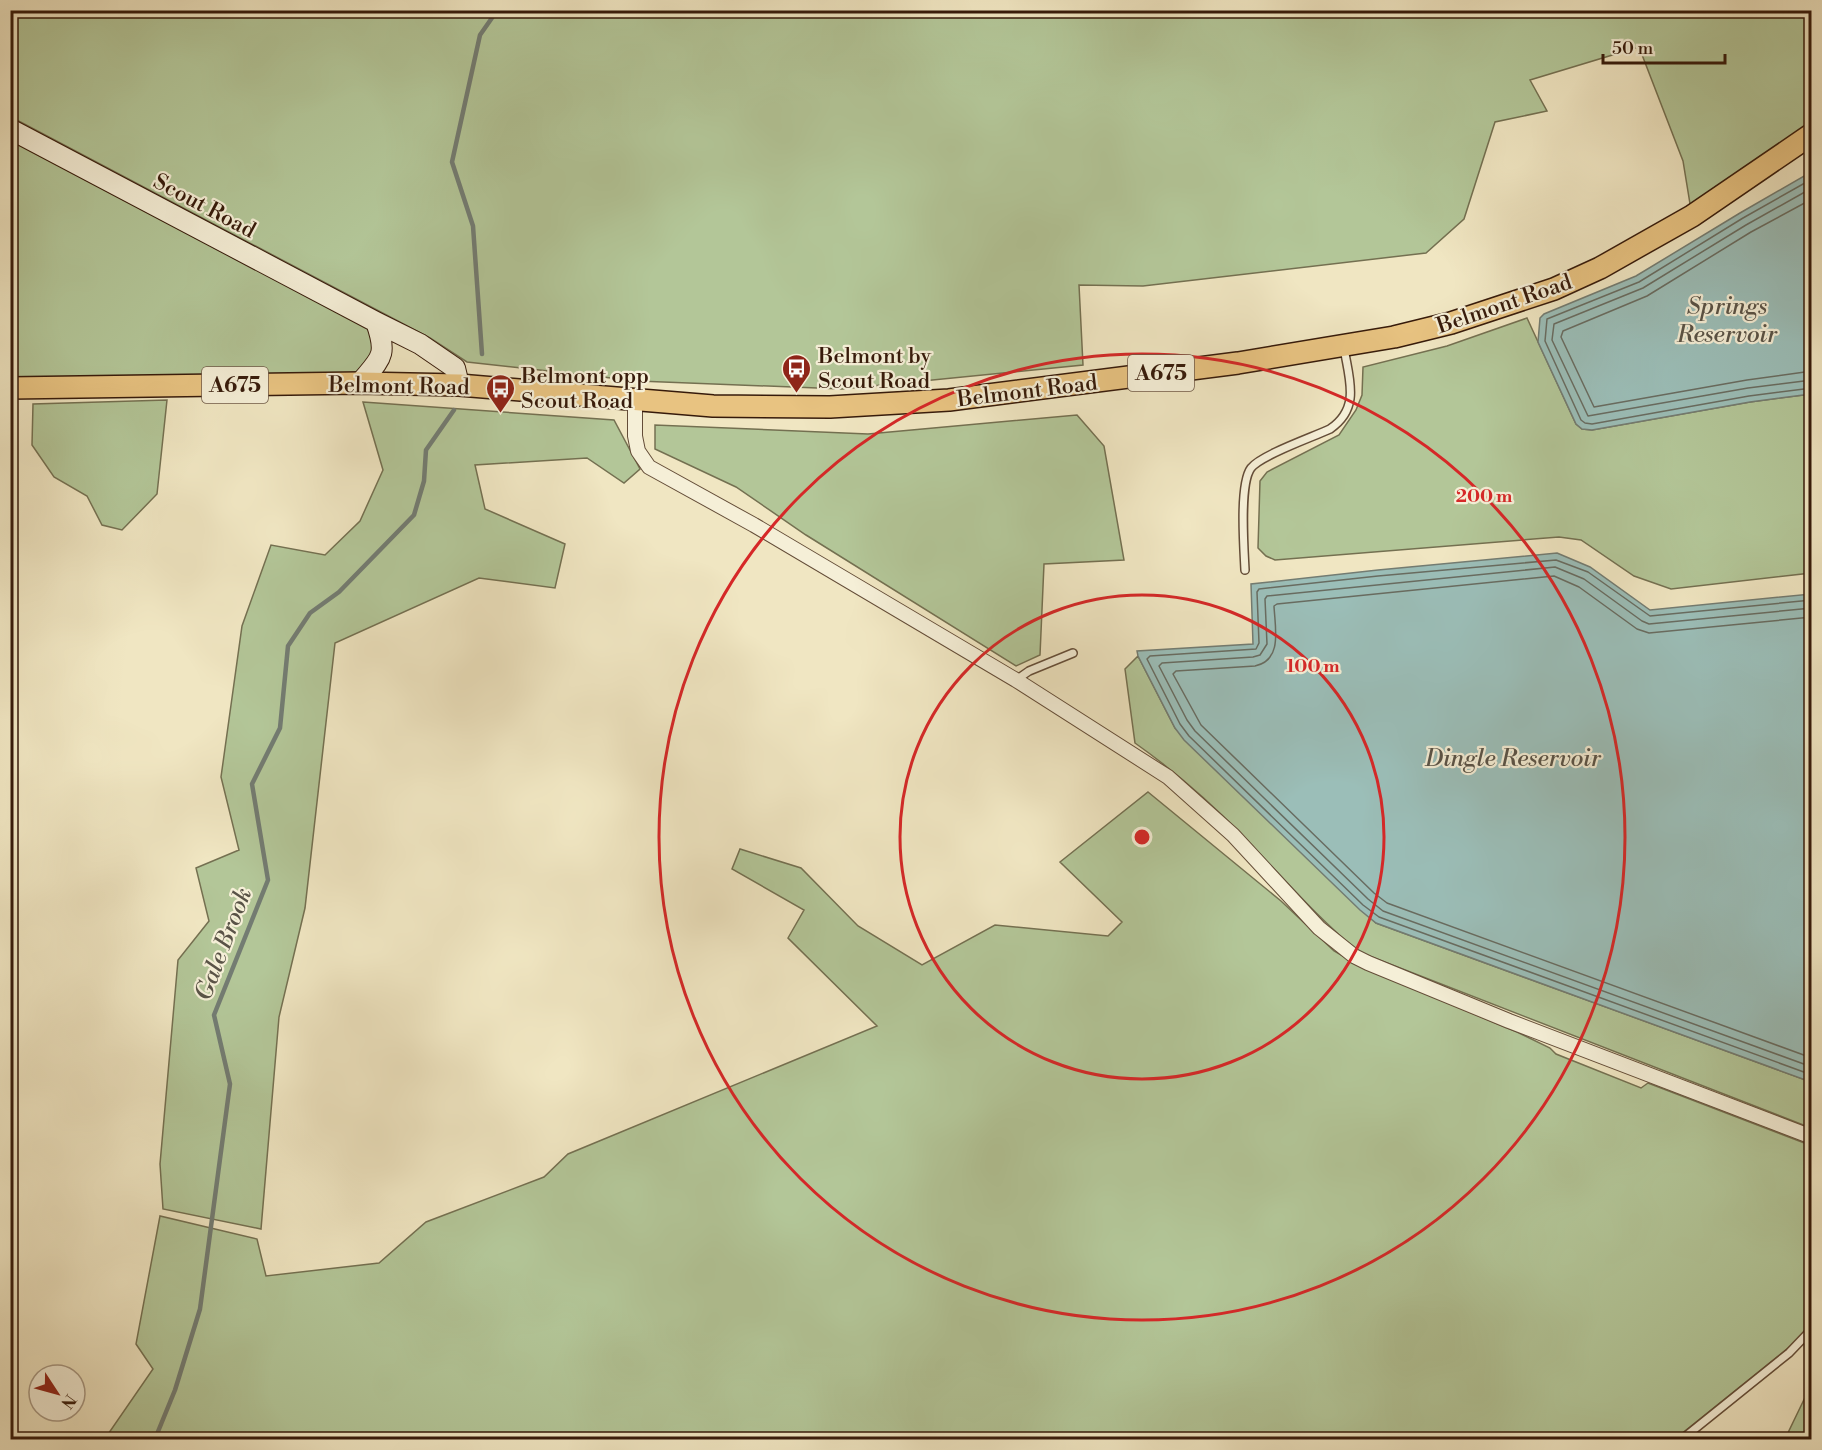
<svg xmlns="http://www.w3.org/2000/svg" width="1822" height="1450" viewBox="0 0 1822 1450" font-family="'Libre Bodoni',serif">
	<rect width="100%" height="100%" fill="#f0e6c2"/>
	<filter id="stains"><feTurbulence type="fractalNoise" baseFrequency=".00333" numOctaves="4"/><feColorMatrix values="0 0 0 0 .2 0 0 0 0 .09 0 0 0 0 .02 0 0 0 .5 -.17"/></filter>
	<radialGradient id="worn" r=".72"><stop offset=".6" stop-color="#630" stop-opacity="0"/><stop offset="1" stop-color="#630" stop-opacity=".3"/></radialGradient>
	<!-- green -->
	<path fill="#b3c698" stroke="#747051" stroke-width="1.5" d="M10 11H1811V134L1692 216 1683 161 1639 47 1530 80 1547 111 1495 122 1464 219 1426 253 1143 286 1079 285 1083 365 842 389 638 381 467 362 430 338 11 117Z
		M10 120 376 322 374 358 360 383 11 388Z
		M1527 318 1576 424 1582 429 1592 430 1750 402 1811 394V573L1671 589 1634 576 1581 540 1559 537 1275 560 1266 556 1258 548 1260 481 1267 472 1339 435 1356 410 1362 395 1363 367 1447 346Z
		M167 400 157 494 122 530 102 525 87 496 54 477 32 445 33 404Z
		M363 402 614 420 640 469 624 483 587 458 475 465 485 509 565 544 555 588 479 578 335 643 305 908 279 1017 261 1229 163 1209 160 1164 178 960 209 921 196 868 239 850 221 777 242 626 271 545 325 555 360 521 383 470Z
		M1077 415 1104 446 1124 560 1044 564 1040 655 1016 666 806 535 736 487 655 449V425L868 434Z
		M1138 656 1175 728 1376 923 1811 1082V1128L1359 952C1316 917 1281 875 1242 835 1209 801 1173 770 1135 743L1125 669Z
		M1148 792 1281 901 1334 951 1362 967 1517 1032 1550 1048 1556 1054 1641 1088 1648 1083 1807 1144 1811 1150 1812 1321 1797 1341 1675 1439 104 1440 153 1369 136 1344 160 1216 257 1239 266 1276 379 1263 426 1222 544 1177 568 1154 877 1026 788 938 804 910 732 869 740 849 801 868 858 926 922 965 995 925 1108 936 1122 922 1060 862Z
		M1811 1385V1439H1785Z"/>
	<!-- water -->
	<path fill="#9bbeb8" stroke="#737c72" stroke-width="1.5" d="M1811 172V394L1750 402 1592 430 1582 429 1576 424 1538 342 1540 318 1544 314 1636 276 1740 213Z
		M1557 553 1590 567 1650 610 1811 594V1082L1376 923 1360 910 1184 740 1175 728 1138 656 1137 651 1253 644 1251 584 1378 570Z"/>
	<g fill="none" stroke-linecap="round" stroke-linejoin="round">
		<!-- shore -->
		<path stroke="#686c61" stroke-width="1.5" d="M1812 179 1743 218 1639 282 1547 319 1545 341 1581 420 1585 423 1592 424 1749 396 1812 388
			M1812 188 1746 225 1643 288 1554 324 1552 340 1588 416 1748 388 1812 380
			M1812 199 1751 232 1647 296 1563 331 1561 337 1594 407 1747 380 1812 371
			M1812 600 1650 616 1588 572 1556 560 1378 576 1259 589 1257 592 1259 643 1256 649 1150 656 1147 659 1180 724 1189 736 1363 905 1379 917 1812 1075
			M1812 608 1649 624 1642 621 1584 579 1555 567 1267 596 1265 599 1267 644 1260 655 1253 657 1162 663 1159 666 1187 720 1195 731 1368 899 1383 911 1812 1067
			M1812 617 1649 633 1637 629 1579 587 1554 576 1277 604 1274 606C1275 628 1283 660 1255 666L1176 671 1173 674 1201 725 1374 893 1387 903 1812 1058"/>
		<!-- stream -->
		<path stroke="#737c72" stroke-width="4.5" d="M482 354 473 226 452 162 480 35 494 15V10
			M149 1440 157 1434 175 1390 200 1309 230 1084 214 1015 268 880 252 784 280 728 288 646 310 613 339 592 414 515 424 481 426 450 454 410"/>
		<defs>
			<path id="lane" d="M1245 570C1244 548 1239 484 1251 468 1261 455 1313 437 1330 429 1361 408 1349 379 1344 348
				M1016 680 1029 671 1073 653
				M1681 1440 1789 1353 1812 1329"/>
			<path id="street" d="M635 401V436L638 451 649 467 754 525 1016 680 1168 777 1233 835 1319 928 1354 956 1368 963 1509 1021 1812 1137"/>
			<path id="secondary" d="M10 129 376 322 420 344 455 368 459 385
				M360 383C381 358 388 356 376 322"/>
			<path id="primary" d="M10 388 360 383 459 385 713 406 830 407 949 400 1238 363 1394 337 1451 323 1554 289 1600 268 1692 216 1812 134"/>
		</defs>
		<!-- lane casing -->
		<use href="#lane" stroke="#644d38" stroke-width="10"/>
		<!-- street casing -->
		<use href="#street" stroke="#644d38" stroke-width="16"/>
		<!-- secondary casing -->
		<use href="#secondary" stroke="#361a0a" stroke-width="22"/>
		<!-- primary casing -->
		<use href="#primary" stroke="#361a0a" stroke-width="24"/>
		<!-- lane -->
		<use href="#lane" stroke="#f5efd7" stroke-width="7"/>
		<!-- street -->
		<use href="#street" stroke="#f5efd7" stroke-width="14"/>
		<!-- secondary -->
		<use href="#secondary" stroke="#f5efd7" stroke-width="20"/>
		<!-- primary -->
		<use href="#primary" stroke="#e8c381" stroke-width="21"/>
	</g>
	<!-- distance rings -->
	<g fill="none" stroke="#d62828" stroke-width="3">
		<circle cx="1142" cy="837" r="242"/>
		<circle cx="1142" cy="837" r="483"/>
	</g>
	<!-- icons -->
	<defs>
		<symbol id="bus-pin" viewBox="-11 -11 22 30"><path d="M0 17L-7.5 6A9.5 9.5 0 1 1 7.5 6Z" fill="#8f2418" stroke="#f5efd7"/><path d="M-5-6H5V4H4V6H2V4H-2V6H-4V4H-5ZM-3.5-4V0h7V-4ZM-3.5 1.2v1.5H-2V1.2ZM2 1.2v1.5H3.5V1.2Z" fill="#fff"/></symbol>
	</defs>
	<g fill-rule="evenodd">
		<use href="#bus-pin" x="780" y="352" width="33" height="45"/>
		<use href="#bus-pin" x="484" y="372" width="33" height="45"/>
	</g>
	<g text-anchor="middle" stroke-width="4.5" stroke-linejoin="round" paint-order="stroke">
		<!-- shield labels -->
		<g fill="#f5efd7" stroke="#6f5a48" stroke-width="1.5">
			<rect x="1128" y="355" width="66" height="36" rx="4.5"/>
			<rect x="202" y="367" width="66" height="36" rx="4.5"/>
		</g>
		<g font-size="21" font-weight="bold" fill="#361a0a">
			<text x="1161" y="380">A675</text>
			<text x="235" y="392">A675</text>
		</g>
		<!-- street labels -->
		<g font-size="22" fill="#361a0a" stroke="#f5efd7">
			<text transform="translate(205 205) rotate(28)" y="8">Scout Road</text>
			<text transform="translate(1504 303) rotate(-19)" y="8">Belmont Road</text>
			<text transform="translate(399 385) rotate(1)" y="8">Belmont Road</text>
			<text transform="translate(1027 390) rotate(-7)" y="8">Belmont Road</text>
		</g>
		<!-- poi labels -->
		<g font-size="22" fill="#361a0a" stroke="#f5efd7" text-anchor="start">
			<text x="818" y="363">Belmont by<tspan x="818" dy="25">Scout Road</tspan></text>
			<text x="521" y="383">Belmont opp<tspan x="521" dy="25">Scout Road</tspan></text>
		</g>
		<!-- water labels -->
		<g font-size="24" font-style="italic" fill="#595347" stroke="#f5efd7">
			<text x="1727" y="314">Springs<tspan x="1727" dy="28">Reservoir</tspan></text>
			<text x="1513" y="766">Dingle Reservoir</text>
			<text transform="translate(223 944) rotate(-69)" y="8">Gale Brook</text>
		</g>
	</g>
	<circle cx="1142" cy="837" r="9" fill="#d62828" stroke="#f5efd7" stroke-width="3"/>
	<g font-size="18" text-anchor="middle" font-weight="bold" fill="#d62828" stroke="#f5efd7" stroke-width="4.5" stroke-linejoin="round" paint-order="stroke">
		<text x="1484" y="502">200 m</text>
		<text x="1313" y="672">100 m</text>
	</g>
	<!-- margin -->
	<rect width="1822" height="1450" fill="none" stroke="#f0e6c2" stroke-width="36"/>
	<rect x="12" y="12" width="1798" height="1426" fill="none" stroke="#361a0a" stroke-width="3"/>
	<rect x="18" y="18" width="1786" height="1414" fill="none" stroke="#361a0a" stroke-width="1.5"/>
	<!-- north arrow -->
	<g transform="translate(57 1393) rotate(126)"><circle r="28" fill="#f5efd7" stroke="#a99a85" stroke-width="1.5"/>
	<path d="M0-4.5L10 22L0 15L-10 22Z" fill="#8f2418"/>
	<text y="-9" font-size="16" font-weight="bold" text-anchor="middle" fill="#361a0a">N</text>
	</g>
	<!-- scale -->
	<path d="M1603 54v9h122v-9" fill="none" stroke="#361a0a" stroke-width="3"/>
	<text x="1612" y="54" font-size="18" fill="#361a0a" stroke="#f5efd7" stroke-width="4.5" paint-order="stroke">50 m</text>
	<rect width="100%" height="100%" filter="url(#stains)"/>
	<rect width="100%" height="100%" fill="url(#worn)"/>
</svg>
